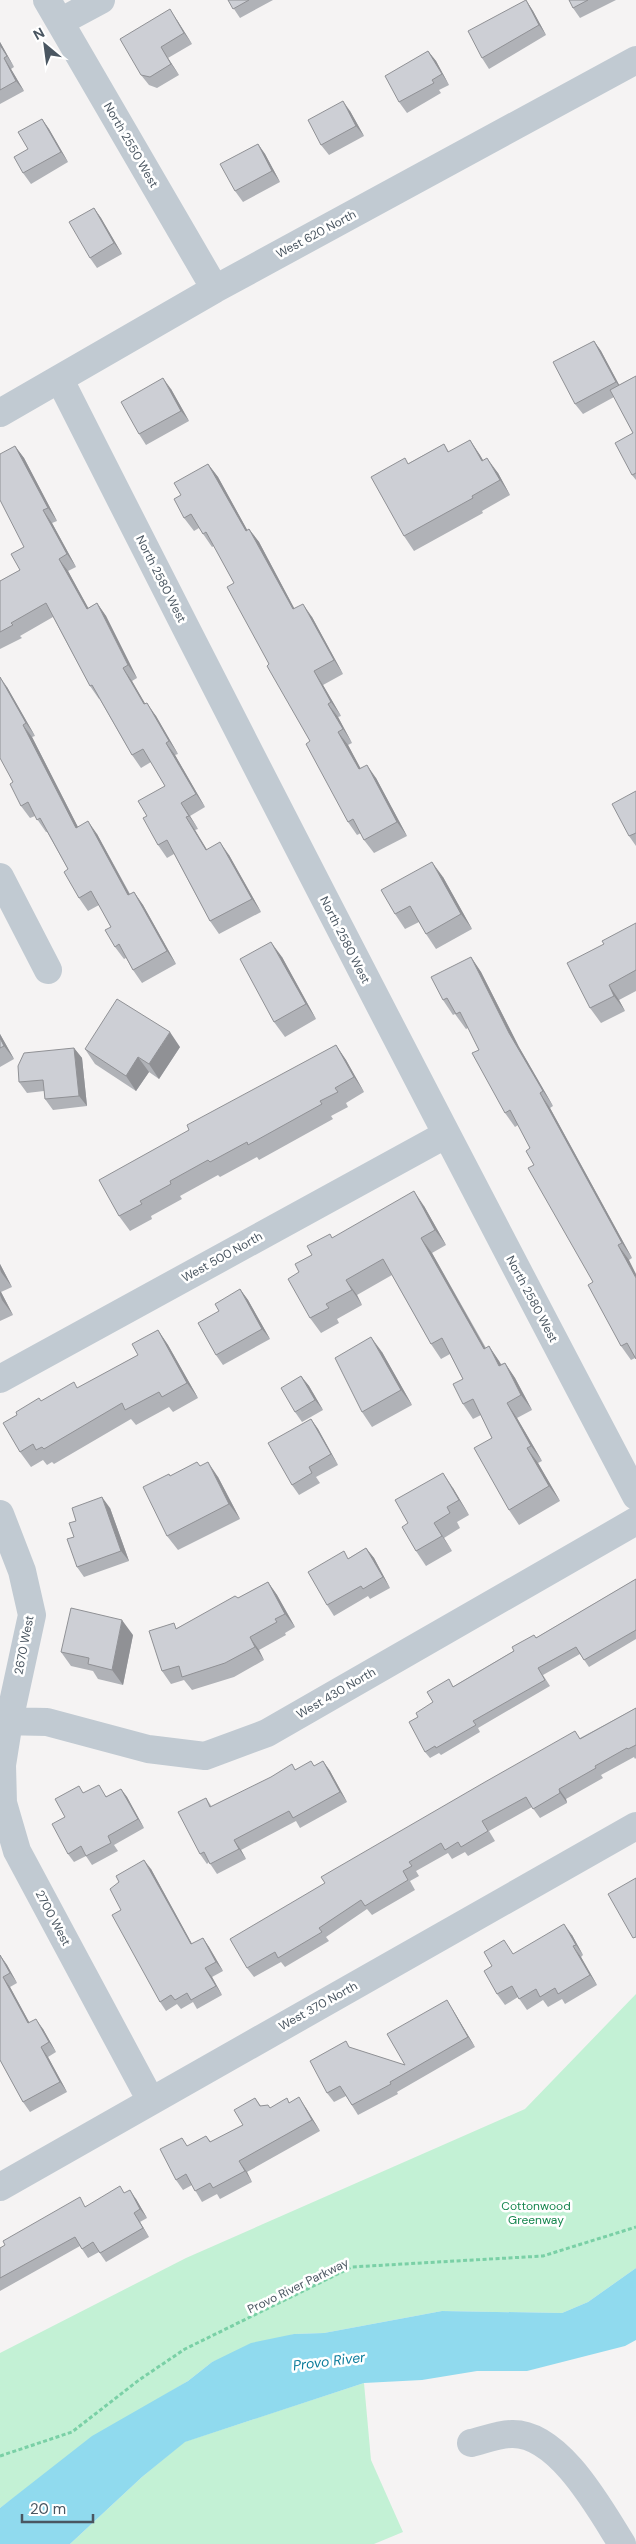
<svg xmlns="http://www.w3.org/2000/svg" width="636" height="2544" viewBox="0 0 636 2544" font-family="'DM Sans',sans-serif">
	<rect width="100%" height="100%" fill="#f5f3f3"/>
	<!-- green -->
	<path fill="#c3f1d5" d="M636 1994V2268L588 2302 562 2313 442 2311 324 2333 294 2334 212 2362 188 2381 142 2409 47 2473 0 2508V2353L186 2258 525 2109Z
		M364 2383 371 2460 403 2532 374 2544H70L142 2477 184 2442Z"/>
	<!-- water -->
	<path fill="#90daee" d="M636 2268V2340L625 2346 527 2371H477L422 2380 364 2383 185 2442 142 2477 70 2544H0V2508L92 2436 188 2381 212 2362 251 2343 294 2334 324 2333 442 2311 562 2313 588 2302Z"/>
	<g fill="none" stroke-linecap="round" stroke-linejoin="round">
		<!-- path -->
		<path stroke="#7ad0a6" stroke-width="3" stroke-dasharray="4 2.5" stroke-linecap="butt" d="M0 2456 72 2432 139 2380 185 2349 352 2267 543 2256 636 2227"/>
		<!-- minor -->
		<path stroke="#c1cad2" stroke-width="28" d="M47 0 215 289
			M60 22 101 0
			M60 380C249 754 441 1126 636 1496
			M0 413 215 289 636 60
			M0 877 48 970
			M0 1379 445 1135
			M0 1514 22 1571 32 1615 9 1721 2 1765 3 1803 17 1851 151 2101
			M0 1721 47 1722 148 1749 205 1756 267 1733 636 1521
			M0 2187 636 1826
			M471 2443C484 2440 499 2434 512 2434 559 2433 600 2509 622 2544"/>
	</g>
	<!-- wall -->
	<path fill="#b0b2b7" d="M228 0H273L240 18Z
		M526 0 533 11 546 35 489 69 482 58Z
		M569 0H616L580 18 573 8Z
		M177 20 192 44 168 58 179 75 157 88 149 85 141 75Z
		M0 42 14 67 11 69 24 91 0 104Z
		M428 51 436 61 449 85 439 90 441 93 407 113 399 102Z
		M350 111 364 136 329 155 321 145Z
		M42 119 49 129 68 162 31 184 23 173 28 149Z
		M258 144 265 154 280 182 243 202 235 191Z
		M94 208 101 218 122 254 97 268 90 258Z
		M594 341 601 351 619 385 636 376V480L632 475 633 433 614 397 583 414 575 404Z
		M171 389 189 421 146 445 139 434Z
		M470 440 483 460 498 473 510 495 482 511 483 513 414 551 404 536 409 463 444 444 449 452Z
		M15 446 24 458 57 521 52 523 76 567 68 571 88 608 97 603 106 616 137 678 132 681 145 704 156 716 178 754 175 755 205 807 190 816 198 829 195 830 207 850 229 855 261 912 219 934 210 921 174 854 167 858 158 845 147 816 165 786 151 762 141 768 132 755 99 698V699L90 686 53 617 20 636 22 638 0 649V581L20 570 24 547Z
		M208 464 218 477 247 530 249 529 259 542 294 608 312 617 343 674 323 685 341 716 338 717 352 743 348 745 360 768 376 778 407 836 374 853 364 840 361 833 357 835 348 822 310 741 269 664 234 583 214 546 212 547 199 528 194 531 184 518 181 495Z
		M7 687 35 736 32 737 78 827 97 834 130 894 134 892 143 905 176 964 142 983 133 970 126 958 124 959 115 947 111 927 99 905 88 911 79 898 68 869 47 832H46L35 816 30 818 21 806 13 782Z
		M636 791V846L629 836Z
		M443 877 472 929 436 949 426 934 419 922 405 929 395 914Z
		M636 923V991L619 1000 625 1011 601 1023 590 1008 604 944Z
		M282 957 316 1019 285 1037 274 1022Z
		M471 957 481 972 519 1047 553 1106 550 1108 632 1258 629 1260 635 1358 631 1360 621 1346 593 1282 534 1165 530 1148 518 1125 515 1127 505 1113 479 1050 468 1028 466 1029 455 1014 453 1015 443 1000Z
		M0 1034 14 1059 0 1067Z
		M336 1045 346 1060 364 1092 346 1103 348 1107 331 1116 333 1119 259 1160 257 1157 220 1177 218 1175 180 1196 182 1199 151 1216 152 1219 130 1231 119 1216 189 1130Z
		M180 1047 159 1079 149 1072 136 1091 95 1064 85 1049Z
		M74 1048 82 1058 87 1106 53 1110 45 1099 44 1091 27 1093 19 1082Z
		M424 1206 446 1245 432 1253 486 1348 489 1346 501 1364 505 1363 515 1378 532 1410 517 1418 542 1461 538 1463 560 1501 519 1525 509 1510 492 1438 481 1415 473 1419 463 1404V1379L450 1354 441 1359 431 1344 392 1275 357 1295 362 1305 337 1319 339 1323 321 1333 310 1318 299 1272 312 1255 333 1238Z
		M0 1264 12 1287 1 1292 13 1315 0 1321Z
		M240 1289 248 1300 270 1339 223 1365 216 1355 219 1311Z
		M158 1330 168 1345 198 1398 173 1412 169 1407 136 1425 131 1419 54 1464 52 1462 47 1465 43 1460 31 1467 20 1452 17 1415 41 1401 78 1388 138 1355Z
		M382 1352 412 1405 372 1427 362 1412Z
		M301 1376 309 1386 323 1410 302 1422 295 1412Z
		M311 1419 318 1429 338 1465 316 1477 320 1483 299 1495 292 1485Z
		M200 1466 218 1477 240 1519 178 1550 167 1536 170 1476Z
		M453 1488 469 1515 457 1522 460 1528 444 1538 452 1551 426 1566 416 1551 408 1523Z
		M110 1508 129 1561 84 1577 77 1567Z
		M366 1548 374 1558 390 1588 370 1599 368 1596 334 1616 327 1605 349 1558Z
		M636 1579V1639L589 1667 580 1654 543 1675 550 1686 478 1728 480 1732 441 1755 439 1753 430 1758 425 1752 418 1717 433 1702 454 1686Z
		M268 1582 277 1595 295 1627 285 1633 286 1635 259 1650 264 1660 234 1677 192 1690 184 1680 171 1684 162 1671 177 1628 238 1598Z
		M133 1635 123 1685 98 1679 93 1671 71 1666 61 1652Z
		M636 1708V1758L635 1759 634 1757 601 1775 603 1778 566 1799 567 1803 540 1818 532 1807 489 1831 495 1841 468 1856 465 1852 452 1859 448 1853 416 1871 419 1876 410 1881 415 1890 372 1915 367 1909 326 1937 329 1941 285 1967 281 1962 254 1977 247 1968 580 1738Z
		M323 1761 330 1771 347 1802 300 1828 296 1821 241 1850 246 1859 217 1874 209 1862 207 1864 200 1854 206 1798 212 1807 296 1769 315 1766Z
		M121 1789 127 1797 144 1828 114 1845 118 1851 92 1865 86 1856 74 1862 68 1854 65 1817 84 1792 107 1796Z
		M151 1869 192 1944 203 1938 209 1947 223 1971 212 1977 222 1995 197 2009 193 2002 181 2009 177 2004 166 2011 160 2002 121 1910Z
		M572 1935 583 1955 581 1957 597 1985 565 2004 562 1999 548 2007 543 2000 527 2010 518 1997 505 2005 497 1994 514 1954Z
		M0 1955 7 1965 17 1983 10 1987 29 2022 43 2029 56 2052 48 2057 67 2092 30 2112 23 2102 0 2060Z
		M453 2010 475 2047 397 2092 398 2094 358 2115 346 2096 334 2102 327 2093 350 2048 405 2065Z
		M255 2098 261 2106 270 2108 289 2102 306 2108 320 2131 247 2172 252 2182 220 2199 217 2194 202 2202 192 2185 183 2190 176 2180 188 2146 206 2136 211 2142 243 2125Z
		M125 2193 136 2199 147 2218 140 2222 149 2237 106 2262 99 2252 88 2258 80 2246 0 2291V2248L86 2206Z"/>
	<!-- shaded-wall -->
	<path fill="#909195" d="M526 0 533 11 546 35 539 25Z
		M170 9 177 20 192 44 184 33Z
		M0 42 14 67 0 45Z
		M161 47 168 58 179 75 171 64Z
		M428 51 436 61 449 85 442 74Z
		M4 58 11 69 24 91 16 81Z
		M343 101 350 111 364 136 356 126Z
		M42 119 49 129 68 162 61 152Z
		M258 144 265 154 280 182 272 171Z
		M94 208 101 218 122 254 114 243Z
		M594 341 601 351 623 392 616 382Z
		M163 378 171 389 189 421 181 411Z
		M470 440 480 455 492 476 482 461Z
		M15 446 24 458 57 521 48 508Z
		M487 458 498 473 510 495 500 480Z
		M208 464 218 477 255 544 246 531Z
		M43 510 52 523 76 567 67 554Z
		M249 529 259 542 302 623 293 609Z
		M59 559 68 571 96 622 87 609Z
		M97 603 106 616 137 678 128 665Z
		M303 604 312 617 343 674 334 660Z
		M123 668 132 681 153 717 144 704Z
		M314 671 323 685 341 716 331 702Z
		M0 677 7 687 35 736 26 723Z
		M147 703 156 716 178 754 169 741Z
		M328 704 338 717 352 743 343 729Z
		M23 725 32 737 85 841 76 828Z
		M338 732 348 745 368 782 359 769Z
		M166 743 175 755 205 807 196 794Z
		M367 765 376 778 407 836 397 822Z
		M181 803 190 816 198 829 189 816Z
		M186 817 195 830 215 863 206 850Z
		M88 821 97 834 137 908 128 895Z
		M220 842 229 855 261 912 252 899Z
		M432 862 443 877 472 929 461 914Z
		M134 892 143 905 176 964 167 951Z
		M271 942 282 957 316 1019 306 1004Z
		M471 957 481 972 519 1047 553 1106 543 1091 509 1033Z
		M609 985 619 1000 625 1011 614 996Z
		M170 1032 180 1047 159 1079 149 1064Z
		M0 1034 14 1059 4 1046 0 1038Z
		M336 1045 346 1060 364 1092 354 1077Z
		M74 1048 82 1058 87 1106 79 1096Z
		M138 1057 149 1072 136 1091 126 1076Z
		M540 1093 550 1108 632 1258 622 1243Z
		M414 1191 424 1206 446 1245 435 1230Z
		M421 1238 432 1253 494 1364 484 1349Z
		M618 1245 629 1260 636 1274V1278Z
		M0 1264 12 1287 1 1272 0 1269Z
		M346 1280 357 1295 362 1305 352 1290Z
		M240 1289 248 1300 270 1339 262 1329Z
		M0 1291 1 1292 13 1315 2 1300 0 1295Z
		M158 1330 168 1345 198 1398 187 1383Z
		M371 1337 382 1352 412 1405 401 1390Z
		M489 1346 499 1361 510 1381 499 1366Z
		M505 1363 515 1378 532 1410 521 1395Z
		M301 1376 309 1386 323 1410 315 1400Z
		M507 1403 517 1418 542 1461 531 1446Z
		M311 1419 318 1429 338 1465 331 1454Z
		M527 1448 538 1463 560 1501 549 1486Z
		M208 1462 218 1477 240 1519 229 1504Z
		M443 1473 453 1488 469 1515 459 1500Z
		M102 1497 110 1508 129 1561 121 1551Z
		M434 1523 444 1538 452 1551 442 1536Z
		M366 1548 374 1558 390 1588 383 1577Z
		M268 1582 277 1595 295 1627 285 1614Z
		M122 1620 133 1635 123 1685 112 1670Z
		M250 1637 259 1650 264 1660 255 1647Z
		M323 1761 330 1771 347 1802 340 1792Z
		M121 1789 127 1797 144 1828 138 1819Z
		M559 1789 566 1799 567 1803 560 1793Z
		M234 1840 241 1850 246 1859 239 1849Z
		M144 1860 151 1869 197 1953 191 1944Z
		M564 1924 572 1935 583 1955 576 1945Z
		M203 1938 209 1947 223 1971 216 1962Z
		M573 1946 581 1957 597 1985 590 1975Z
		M0 1955 7 1965 17 1983 10 1973Z
		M205 1968 212 1977 222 1995 216 1986Z
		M3 1977 10 1987 35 2033 28 2023Z
		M447 2000 453 2010 475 2047 468 2037Z
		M36 2019 43 2029 56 2052 49 2042Z
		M41 2047 48 2057 67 2092 60 2082Z
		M299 2097 306 2108 320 2131 312 2120Z
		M239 2161 247 2172 252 2182 245 2171Z
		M130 2190 136 2199 147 2218 140 2209Z
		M134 2213 140 2222 149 2237 143 2228Z"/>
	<!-- building -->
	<path fill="#cdcfd5" stroke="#909195" d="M228 0H249L233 9Z
		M526 0 539 25 482 58 468 31Z
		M569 0H588L573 8Z
		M170 9 184 33 161 47 171 64 150 77 141 75 120 39Z
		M0 45 7 56 4 58 16 81 0 90Z
		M428 51 442 74 432 80 434 83 399 102 385 76Z
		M343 101 356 126 321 145 308 120Z
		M42 119 61 152 23 173 14 157 28 149 18 132Z
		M258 144 272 171 235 191 220 164Z
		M94 208 114 243 90 258 69 222Z
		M594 341 616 382 575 404 553 362Z
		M636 376V473L632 475 615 443 633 433 610 390Z
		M163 378 181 411 139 434 121 402Z
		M470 440 482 461 487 458 500 480 472 496 473 498 404 536 371 477 405 458 408 464 444 444 448 452Z
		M15 446 48 508 43 510 67 554 59 559 87 609 97 603 128 665 123 668 144 704 147 703 169 741 166 743 196 794 181 803 189 816 186 817 206 850 220 842 252 899 210 921 167 840 158 845 143 818 147 816 138 801 165 786 143 749 132 755 92 685 90 686 46 603 11 623 13 625 0 632V581L20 570 11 554 24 547 0 500V454Z
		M208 464 246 531 249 529 293 609 303 604 334 660 314 671 331 702 328 704 343 729 338 732 359 769 367 765 397 822 364 840 353 819 348 822 306 744 310 741 267 666 269 664 227 587 234 583 206 532 203 534 191 514 184 518 174 499 181 495 174 483Z
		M0 677 26 723 23 725 76 828 88 821 128 895 134 892 167 951 133 970 119 944 115 947 105 930 111 927 91 891 79 898 64 872 68 869 40 818 37 820 28 802 21 806 10 784 13 782 0 758Z
		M636 791V833L629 836 612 804Z
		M432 862 461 914 426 934 410 906 395 914 381 890Z
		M636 923V970L609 985 614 996 590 1008 567 963 604 944 602 941Z
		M271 942 306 1004 274 1022 240 959Z
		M471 957 509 1033 543 1091 540 1093 622 1243 618 1245 636 1278V1359L627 1343 621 1346 588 1285 593 1282 528 1168 534 1165 526 1151 530 1148 510 1110 505 1113 472 1053 479 1050 460 1012 456 1014 447 998 443 1000 431 977Z
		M117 999 170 1032 149 1064 138 1057 126 1076 85 1049Z
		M0 1038 4 1046 0 1048Z
		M336 1045 354 1077 335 1088 338 1092 320 1101 322 1104 248 1145 247 1142 210 1162 208 1160 170 1181 171 1184 140 1201 142 1204 119 1216 99 1180 189 1130 187 1125Z
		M74 1048 79 1096 45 1099 43 1080 19 1082 18 1066 24 1053Z
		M414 1191 435 1230 421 1238 484 1349 489 1346 499 1366 505 1363 521 1395 507 1403 531 1446 527 1448 549 1486 509 1510 474 1448 492 1438 473 1399 463 1404 453 1384 463 1379 442 1338 431 1344 383 1259 346 1280 352 1290 326 1304 329 1308 310 1318 288 1279 299 1272 295 1264 312 1255 307 1246 330 1234 332 1238Z
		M240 1289 262 1329 216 1355 198 1323 219 1311 215 1304Z
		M158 1330 187 1383 162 1397 159 1392 125 1410 122 1403 44 1449 42 1447 36 1450 33 1444 20 1452 3 1423 17 1415 16 1412 39 1398 41 1401 74 1382 77 1388 138 1355 132 1344Z
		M371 1337 401 1390 362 1412 335 1358Z
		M301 1376 315 1400 295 1412 281 1388Z
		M311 1419 331 1454 309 1467 312 1473 292 1485 268 1443Z
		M197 1462 200 1466 208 1462 229 1504 167 1536 143 1487 169 1474 170 1476Z
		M443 1473 459 1500 447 1507 450 1513 434 1523 442 1536 416 1551 402 1527 408 1523 395 1500Z
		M102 1497 121 1551 77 1567 67 1539 74 1537 69 1523 76 1521 72 1508Z
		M366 1548 383 1577 363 1589 361 1586 327 1605 308 1572 344 1551 348 1559Z
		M636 1579V1630L584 1660 576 1647 538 1668 545 1680 473 1721 476 1725 436 1748 435 1746 425 1752 409 1722 418 1717 416 1713 433 1702 427 1692 449 1679 453 1687 514 1651 512 1647 534 1635 536 1638Z
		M268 1582 285 1614 275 1619 277 1622 250 1637 255 1647 225 1663 182 1677 179 1666 162 1671 149 1631 174 1623 176 1629 235 1596 238 1598Z
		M71 1608 122 1620 112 1670 88 1664 89 1658 61 1652Z
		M636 1708V1745L628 1749 627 1748 595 1766 596 1768 559 1789 560 1793 533 1809 526 1797 482 1821 488 1831 461 1847 458 1842 445 1850 441 1843 409 1862 412 1866 403 1871 408 1880 365 1906 361 1900 319 1928 322 1932 278 1958 275 1952 247 1968 230 1939 325 1883 321 1877 485 1782 575 1731 580 1739Z
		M311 1761 314 1766 323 1761 340 1792 293 1818 289 1811 234 1840 239 1849 210 1864 204 1852 200 1854 178 1812 206 1798 210 1807 271 1777 292 1764 295 1770Z
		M99 1785 106 1797 121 1789 138 1819 108 1836 111 1843 86 1856 81 1846 68 1854 52 1824 65 1817 55 1799 79 1786 83 1793Z
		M144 1860 191 1944 203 1938 216 1962 205 1968 216 1986 191 2000 187 1993 175 2000 171 1995 160 2002 112 1915 121 1910 110 1889 119 1882 116 1876Z
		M636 1878V1937L633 1938 608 1894Z
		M564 1924 576 1945 573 1946 590 1975 558 1994 555 1988 540 1997 536 1989 519 1999 512 1986 497 1994 484 1971 492 1966 484 1952 504 1940 513 1954Z
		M0 1955 10 1973 3 1977 28 2023 36 2019 49 2042 41 2047 60 2082 23 2102 0 2060Z
		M447 2000 468 2037 390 2082 391 2084 352 2105 340 2086 327 2093 310 2061 346 2041 349 2047 405 2065 387 2034Z
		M299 2097 312 2120 239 2161 245 2171 213 2188 210 2183 195 2191 186 2174 176 2180 160 2149 182 2138 187 2146 206 2136 210 2142 243 2125 234 2110 255 2098 260 2106 268 2105 270 2108 287 2098 289 2103Z
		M120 2186 124 2193 130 2190 140 2209 134 2213 143 2228 100 2253 93 2242 82 2249 75 2237 0 2278V2248L5 2245 3 2241 80 2197 85 2207Z"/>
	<g text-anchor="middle" stroke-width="5" stroke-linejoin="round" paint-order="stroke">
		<!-- street labels -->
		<g font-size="12" fill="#4a5661" stroke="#fff">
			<text transform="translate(131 145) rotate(60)" y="4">North 2550 West</text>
			<text transform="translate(316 234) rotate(-28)" y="4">West 620 North</text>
			<text transform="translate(161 579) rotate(63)" y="4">North 2580 West</text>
			<text transform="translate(345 940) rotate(63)" y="4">North 2580 West</text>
			<text transform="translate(222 1257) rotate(-29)" y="4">West 500 North</text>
			<text transform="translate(532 1299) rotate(62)" y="4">North 2580 West</text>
			<text transform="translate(24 1645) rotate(-79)" y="4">2670 West</text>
			<text transform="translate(336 1693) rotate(-30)" y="4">West 430 North</text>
			<text transform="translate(53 1918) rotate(62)" y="4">2700 West</text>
			<text transform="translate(318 2006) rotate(-29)" y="4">West 370 North</text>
			<text transform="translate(298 2286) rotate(-26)" y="4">Provo River Parkway</text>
		</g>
		<!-- park labels -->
		<g font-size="12" fill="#17864f" stroke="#fff">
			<text x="536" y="2210">Cottonwood<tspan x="536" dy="14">Greenway</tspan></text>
		</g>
		<!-- water labels -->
		<g font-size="14" font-style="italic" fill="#0c7c9b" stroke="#fff">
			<text transform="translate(329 2361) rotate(-7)" y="5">Provo River</text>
		</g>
	</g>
	<!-- north arrow -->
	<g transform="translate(45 45) rotate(331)" stroke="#ffffff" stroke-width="4" paint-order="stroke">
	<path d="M0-4L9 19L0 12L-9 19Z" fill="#4a5661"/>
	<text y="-8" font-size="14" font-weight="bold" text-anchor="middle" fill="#4a5661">N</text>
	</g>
	<!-- scale -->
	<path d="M22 2514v8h71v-8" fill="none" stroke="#4a5661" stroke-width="2.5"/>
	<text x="30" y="2514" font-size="15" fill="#4a5661" stroke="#ffffff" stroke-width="4" paint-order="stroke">20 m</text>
</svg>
